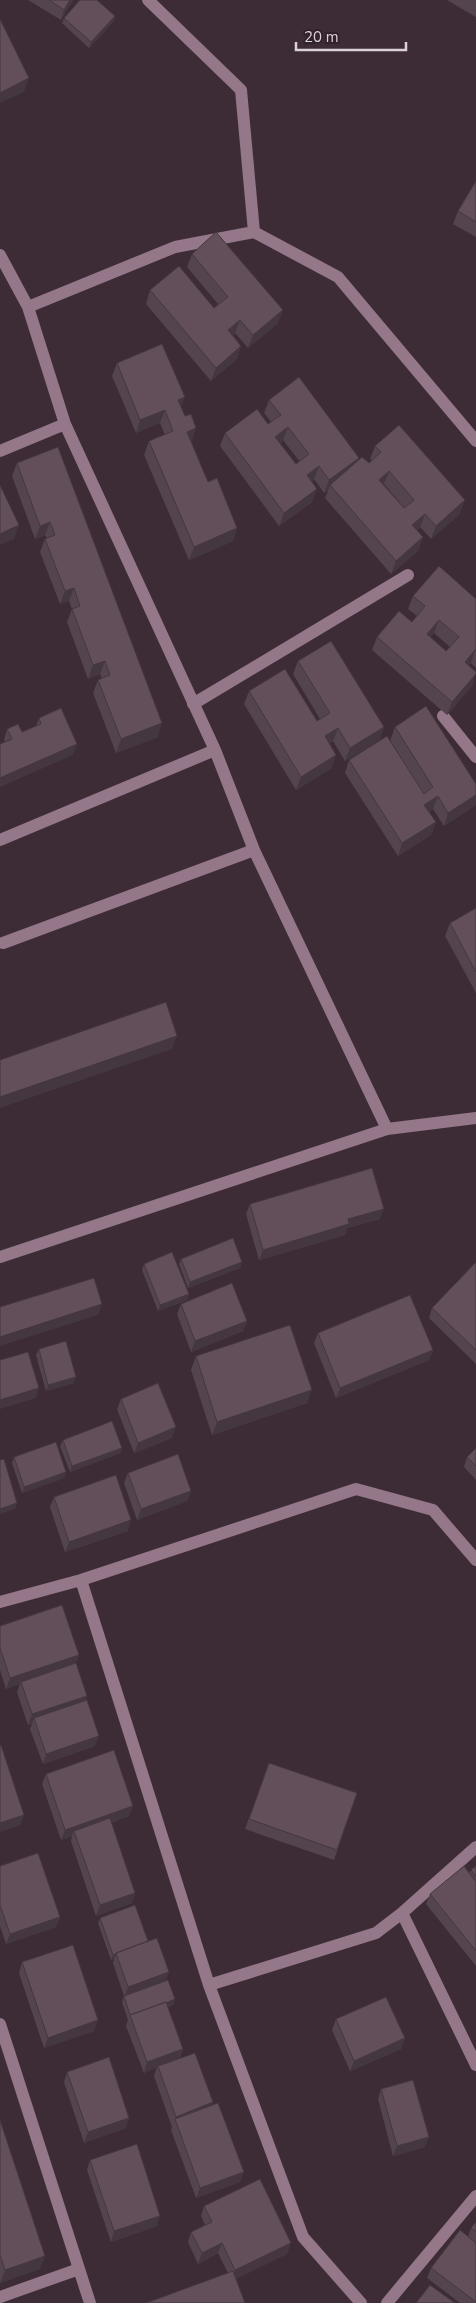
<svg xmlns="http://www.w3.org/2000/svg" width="476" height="2303" viewBox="0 0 476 2303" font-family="'Nunito Sans',sans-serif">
	<rect width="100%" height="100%" fill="#3d2c36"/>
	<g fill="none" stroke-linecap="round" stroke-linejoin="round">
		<!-- minor -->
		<path stroke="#947788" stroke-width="12" d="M148 0 241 90 254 232
			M0 255 28 307 65 424 215 750 254 850 387 1129
			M28 307 175 247 254 232 338 277 476 441
			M0 451 65 424
			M193 704 408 575
			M443 716 476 757
			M0 840 215 750
			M3 943 254 850
			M0 1257 387 1129 476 1118
			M81 1580 209 1985 303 2237 361 2303
			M0 1602 81 1580 356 1489 433 1510 476 1560
			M402 1913 476 2065
			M209 1985 376 1933 402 1913 476 1847
			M0 2024 90 2303
			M0 2297 79 2269
			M387 2303 476 2196"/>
	</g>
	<!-- wall -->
	<path fill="#54444d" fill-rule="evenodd" d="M28 0H73L61 20Z
		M447 0H476V17Z
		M115 16 113 22 89 48 62 23 64 18Z
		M476 181V237L453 224 458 211Z
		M192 254 278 323 248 348 235 333 233 335 241 346 237 359 211 381 146 304 150 290 214 308 218 304 187 267Z
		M117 363 181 407 185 416 196 428 191 441 208 482 237 528 233 541 189 560 144 455 149 441 165 435 160 423 136 433 112 376Z
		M269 400 358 460 369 463 372 461 370 459 375 446 460 514 431 539 420 527 417 530 423 537 418 551 391 574 325 498 328 491 324 493 314 479 312 481V502L279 526 220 446 225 433 268 424 271 422 264 413ZM283 440 300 462 296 464 280 443ZM384 484 405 508 384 485Z
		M58 447 158 737 116 753 93 693 98 680 102 679 100 674 88 679 67 622 72 609 69 601 60 604 40 552 45 539 47 538 45 535 35 539 12 476 17 463Z
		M413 596 476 599V668L471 663 468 665 472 686 447 715 372 650 377 637 412 622 417 616 408 609ZM434 633 450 647 446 651 430 637Z
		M298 661 384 727 379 741 345 761 333 741 329 744 332 768 296 790 244 704 249 691 317 721 320 719 293 674Z
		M39 718 73 755 5 742 4 740 7 729 22 732 36 726Z
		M395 727 476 784V805L444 826 433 809 429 812 436 822 431 835 398 856 345 773 349 760 390 741Z
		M476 908V993L445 936 450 923Z
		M250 1204 380 1219 347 1228 345 1235 259 1260 246 1214Z
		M181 1259 242 1262 240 1268 188 1288 179 1264Z
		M476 1263V1364L429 1318 432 1308Z
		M144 1264 189 1294 187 1300 158 1311 142 1270Z
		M181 1304 247 1321 243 1331 191 1352 177 1314Z
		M318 1333 433 1350 429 1360 336 1398 314 1343Z
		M39 1349 74 1383 46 1391 36 1355Z
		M196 1356 307 1403 212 1435 191 1370Z
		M121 1399 172 1438 134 1453 117 1409Z
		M63 1440 122 1448 120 1453 70 1472 60 1446Z
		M476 1448V1480L464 1467 467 1457Z
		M14 1457 64 1478 22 1493 12 1463Z
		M128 1473 191 1491 187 1501 137 1520 124 1483Z
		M54 1497 128 1531 65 1552 50 1507Z
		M0 1626 79 1655 76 1663 87 1696 85 1701 95 1746 43 1764 30 1729 32 1724 28 1725 17 1692 20 1684 6 1689 0 1670Z
		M269 1763 357 1793 334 1860 245 1829Z
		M46 1774 129 1816 111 1823 135 1893 132 1903 96 1916 71 1841 72 1836 61 1840 42 1784Z
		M0 1866 60 1917 56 1927 6 1944 0 1926Z
		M476 1866V1966L426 1904 430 1894 469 1873 471 1870Z
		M100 1918 148 1941 175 1999 173 2005 168 2007 183 2049 180 2058 212 2106 244 2172 240 2182 196 2198 171 2130 172 2127 154 2076 157 2067 144 2073 126 2026 128 2020 122 2002 124 1996 113 1963 114 1959 111 1960 98 1923Z
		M22 1962 94 2031 44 2048 19 1973Z
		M336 2019 405 2038 401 2049 350 2071 332 2030Z
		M67 2072 126 2128 84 2143 64 2082Z
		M381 2089 425 2147 393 2156 378 2099Z
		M0 2120 40 2269 0 2283Z
		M90 2160 157 2226 111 2242 87 2170Z
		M204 2206 287 2254 236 2278 228 2273 218 2253 198 2264 188 2242 191 2232 205 2225 201 2216Z
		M476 2222V2303H460L427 2278 431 2268 468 2237 471 2228Z"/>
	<!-- shaded-wall -->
	<path fill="#45373f" d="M70 0H73L61 20 64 10Z
		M115 16 113 22 89 48 91 42Z
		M29 78 24 92 0 103V93Z
		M283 310 278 323 248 348 253 335Z
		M240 320 235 333 223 343 228 330Z
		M241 346 237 359 211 381 216 368Z
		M185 397 180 410 178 400Z
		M165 410 160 423 136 433 140 420Z
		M288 427 283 440 270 450 275 437Z
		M196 428 192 441 182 445 187 432Z
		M359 458 354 471 330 485 328 491 324 493 329 480Z
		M319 466 314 479 303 488 307 475Z
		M389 471 384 484 375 493 379 480Z
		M317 489 312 502 279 526 284 513Z
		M465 500 460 514 431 539 436 526Z
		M425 514 420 527 408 538 412 525Z
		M50 522 45 535 35 539 40 526Z
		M19 525 14 539 0 545V534Z
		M237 528 233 541 189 560 194 547Z
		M423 537 418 551 391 574 396 561Z
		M74 588 69 601 60 604 65 591Z
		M439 620 434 633 422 647 427 634Z
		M475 650 471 663 460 675 465 662Z
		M105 661 100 674 88 679 93 665Z
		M476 674 472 686 447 715 452 702Z
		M162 723 158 737 116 753 121 739Z
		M384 727 379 741 345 761 350 748Z
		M338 728 333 741 320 749 325 736Z
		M77 744 73 755 0 787V778Z
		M336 755 332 768 296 790 301 777Z
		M476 795V805L444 826 448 813Z
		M438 796 433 809 420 818 424 805Z
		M436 822 431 835 398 856 402 843Z
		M177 1036 172 1049 0 1108V1097Z
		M384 1209 380 1219 347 1228 345 1235 259 1260 263 1250 348 1219Z
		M242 1262 240 1268 188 1288 190 1282Z
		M189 1294 187 1300 158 1311 160 1305Z
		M102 1304 98 1315 0 1346V1337Z
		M247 1321 243 1331 191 1352 195 1341Z
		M433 1350 429 1360 336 1398 340 1388Z
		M76 1377 74 1383 46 1391 48 1385Z
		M39 1388 36 1398 0 1409V1400Z
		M312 1390 307 1403 212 1435 217 1422Z
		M176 1427 172 1438 134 1453 138 1443Z
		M122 1448 120 1453 70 1472 72 1466Z
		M66 1472 64 1478 22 1493 24 1487Z
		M191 1491 187 1501 137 1520 141 1509Z
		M17 1503 15 1509 0 1514V1509Z
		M131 1520 128 1531 65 1552 69 1542Z
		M79 1655 75 1665 21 1682 20 1684 6 1689 10 1678Z
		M87 1696 83 1706 34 1718 32 1724 28 1725 32 1714Z
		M99 1736 95 1746 43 1764 46 1754Z
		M133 1806 129 1816 76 1835 74 1831 72 1836 61 1840 65 1830Z
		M24 1815 21 1825 0 1832V1823Z
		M135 1893 132 1903 96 1916 100 1905Z
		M60 1917 56 1927 6 1944 10 1934Z
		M116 1954 114 1959 111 1960 113 1955Z
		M169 1972 165 1982 124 1997 128 1987Z
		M175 1999 173 2005 132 2020 131 2016Z
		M98 2020 94 2031 44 2048 48 2038Z
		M405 2038 401 2049 350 2071 354 2061Z
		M183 2049 179 2059 144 2073 147 2062Z
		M213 2102 209 2113 175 2119 176 2117Z
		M129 2118 126 2128 84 2143 88 2132Z
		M429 2137 425 2147 393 2156 397 2146Z
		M244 2172 240 2182 196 2198 200 2188Z
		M160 2216 157 2226 111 2242 114 2231Z
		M222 2243 218 2253 198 2264 202 2253Z
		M291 2243 287 2254 232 2281 235 2270Z
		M45 2256 40 2269 0 2283 5 2270Z"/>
	<!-- building -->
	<path fill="#624f5a" stroke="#45373f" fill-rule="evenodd" d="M49 0H70L64 10Z
		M80 0H97L115 16 91 42 64 18Z
		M0 19 29 78 0 93Z
		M476 181V222L458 211Z
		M216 232 283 310 253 335 240 320 228 330 241 346 216 368 150 290 179 266 214 308 228 297 192 254Z
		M162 344 185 397 178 400 185 416 191 414 196 428 187 432 208 482 217 478 237 528 194 547 149 441 173 431 165 410 140 420 117 363Z
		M299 377 359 458 329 480 319 466 307 475 317 489 284 513 225 433 257 409 268 424 281 415 269 400ZM288 427 309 454 296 464 275 437Z
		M399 425 465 500 436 526 425 514 412 525 423 537 396 561 330 485 362 457 369 463 381 452 375 446ZM389 471 414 500 404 508 379 480Z
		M58 447 162 723 121 739 98 680 110 675 105 661 93 665 72 609 80 606 74 588 65 591 45 539 55 535 50 522 40 526 17 463Z
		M0 485 19 525 0 534Z
		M439 566 476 599V650H475L465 662 476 672V674L452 702 377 637 399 611 412 622 425 606 413 596ZM439 620 459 637 446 651 427 634Z
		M331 641 384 727 350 748 338 728 325 736 336 755 301 777 249 691 285 669 317 721 330 713 298 661Z
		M426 706 476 784V795L448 813 438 796 424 805 436 822 402 843 349 760 387 736 424 794 433 787 395 727Z
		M61 708 77 744 0 778V744L12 739 7 729 18 724 22 732 41 724 39 718Z
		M476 908V972L450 923Z
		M166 1002 177 1036 0 1097V1060Z
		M372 1168 384 1209 348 1219 349 1224 263 1250 250 1204Z
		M233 1238 242 1262 190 1282 181 1259Z
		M172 1252 189 1294 160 1305 144 1264Z
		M475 1263H476V1350L432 1308Z
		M94 1278 102 1304 0 1337V1307Z
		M232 1283 247 1321 195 1341 181 1304Z
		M410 1295 433 1350 340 1388 318 1333Z
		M290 1325 312 1390 217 1422 196 1356Z
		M66 1341 76 1377 48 1385 39 1349Z
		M28 1352 39 1388 0 1400V1360Z
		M158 1383 176 1427 138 1443 121 1399Z
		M112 1421 122 1448 72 1466 63 1440Z
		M56 1442 66 1472 24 1487 14 1457Z
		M476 1448V1466L467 1457Z
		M178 1454 191 1491 141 1509 128 1473Z
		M4 1459 17 1503 0 1509V1460Z
		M116 1475 131 1520 69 1542 54 1497Z
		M62 1605 79 1655 10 1678 0 1648V1626Z
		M76 1663 87 1696 32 1714 21 1682Z
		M87 1700 99 1736 46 1754 34 1718Z
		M1 1745 24 1815 0 1823V1746Z
		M114 1750 133 1806 65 1830 46 1774Z
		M269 1763 357 1793 337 1850 249 1819Z
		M110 1818 135 1893 100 1905 74 1831Z
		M38 1853 60 1917 10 1934 0 1905V1866Z
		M464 1866 476 1882V1951L430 1894Z
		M476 1866V1877L471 1870Z
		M135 1905 148 1941 116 1953H117L113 1955 100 1918Z
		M157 1938 169 1972 128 1987 116 1953Z
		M73 1945 98 2020 48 2038 22 1962Z
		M168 1980 175 1999 166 2003V2002L130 2015 124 1996Z
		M386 1997 405 2038 354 2061 336 2019Z
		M166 2002 183 2049 147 2062 130 2015Z
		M195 2053 213 2102 176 2117 158 2066Z
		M109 2057 129 2118 88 2132 67 2072Z
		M413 2080 429 2137 397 2146 381 2089Z
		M218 2103 244 2172 200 2188 175 2119Z
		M0 2120 45 2256 5 2270 0 2255Z
		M137 2144 160 2216 114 2231 90 2160Z
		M260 2179 291 2243 235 2270 222 2243 202 2253 191 2232 212 2222 204 2206Z
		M476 2222V2232L471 2228Z
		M460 2230 476 2243V2302L431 2268Z
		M233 2271 245 2303H146Z
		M430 2285 455 2303H416Z"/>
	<!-- scale -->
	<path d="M296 42v8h110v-8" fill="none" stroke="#dcd1d8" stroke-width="2.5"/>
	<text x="304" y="42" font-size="15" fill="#dcd1d8" stroke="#32222c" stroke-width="4" paint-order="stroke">20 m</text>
</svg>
